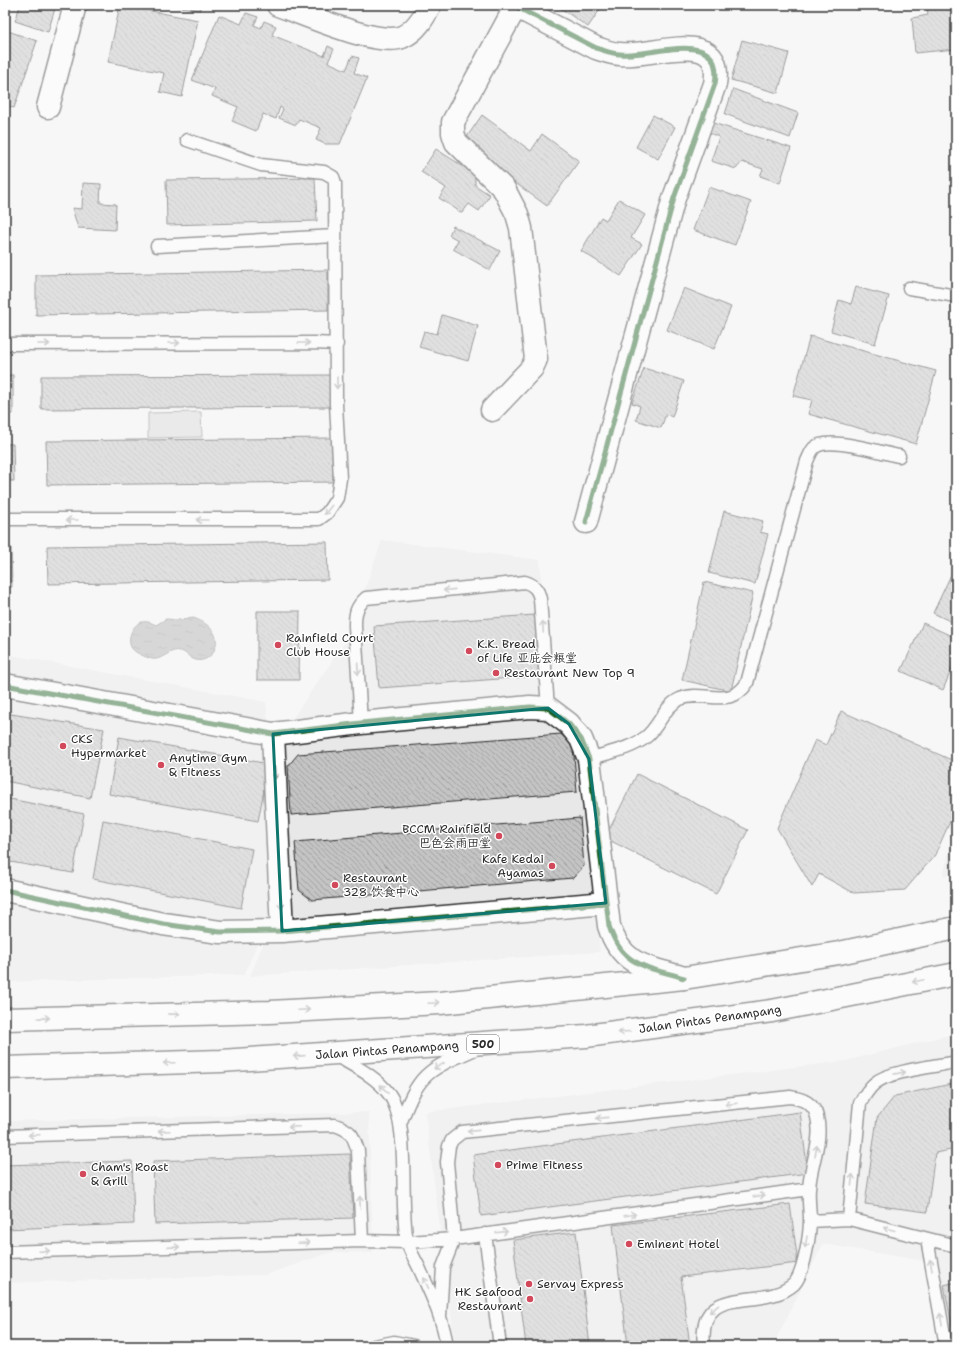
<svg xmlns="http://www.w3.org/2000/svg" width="961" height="1351" viewBox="0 0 961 1351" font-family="'Shantell Sans','LXGW WenKai TC',sans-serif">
	<defs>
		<pattern id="water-ripples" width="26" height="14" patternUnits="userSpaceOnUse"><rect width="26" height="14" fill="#b0b0b0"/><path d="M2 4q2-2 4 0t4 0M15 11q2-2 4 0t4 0" fill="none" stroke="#8f8f8f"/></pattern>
		<pattern id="building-back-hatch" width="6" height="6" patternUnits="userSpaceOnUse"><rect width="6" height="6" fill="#c4c4c4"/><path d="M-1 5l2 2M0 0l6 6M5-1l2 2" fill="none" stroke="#9f9f9f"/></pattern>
	</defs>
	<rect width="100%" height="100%" fill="#f7f7f7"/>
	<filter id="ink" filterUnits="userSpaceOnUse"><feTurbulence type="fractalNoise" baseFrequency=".025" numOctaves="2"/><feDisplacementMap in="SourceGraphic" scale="8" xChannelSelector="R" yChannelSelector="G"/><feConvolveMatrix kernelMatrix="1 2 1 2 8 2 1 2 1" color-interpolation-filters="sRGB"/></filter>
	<g filter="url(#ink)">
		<!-- built -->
		<path fill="#e8e8e8" d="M382 540 540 560 550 708 585 735 600 952 250 976 292 873 274 733 290 722 347 639Z
			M5 654 266 702 286 877 244 975 5 982Z
			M956 824V872L943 876Z
			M956 1033V1346H939L924 1261 823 1244 773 1346H455L425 1112 845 1061Z
			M369 1112 373 1253 332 1252 265 1275 5 1283V1121Z"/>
		<!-- park -->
		<path fill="#d9d9d9" stroke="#828282" d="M201 412 202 437 148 438V413Z"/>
		<!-- water -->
		<path fill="url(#water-ripples)" stroke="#7b7b7b" d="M193 618C204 621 219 631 216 645 214 655 204 664 193 659 189 657 185 652 181 651 169 648 163 661 152 659 146 657 134 653 131 647 126 636 135 619 148 622 150 622 154 624 156 625L166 619 181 620Z"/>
		<!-- building -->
		<path fill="url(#building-back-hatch)" stroke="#2b2b2b" d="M16 5H56L48 32 15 21 20 6Z
			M120 5 198 20 182 97 160 92 164 73 108 62Z
			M181 5H201L200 10 181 7Z
			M556 5H603L588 27Z
			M843 5H858V10Z
			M956 5V49L915 53 912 18 928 15 927 8Z
			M246 13 258 17 254 25 261 28 264 21 276 26 272 35 324 56 328 46 334 49 328 62 346 70 352 56 359 58 354 73 367 78 340 144H325L316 140 321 128 299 119 296 125 279 118 283 109 280 107 276 119 263 114 256 131 232 121 238 107 212 96 215 89 192 80 219 15 241 24Z
			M5 30 37 41 14 108 5 105Z
			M742 40 789 53 778 93 731 80Z
			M733 89 798 113 790 138 725 114Z
			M482 115 531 151 542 134 579 161 547 206 462 144Z
			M653 115 675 127 658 159 636 147Z
			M710 122 791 148 780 183 760 176 763 169 742 162 736 169 711 161 719 137 707 132Z
			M436 149 475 174V185L490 195 479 211 469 204 462 213 439 198 446 188 421 172Z
			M315 178 317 221 167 225 166 180Z
			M83 183 101 184 100 203 116 204 115 230 78 228 72 208 82 209Z
			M709 187 751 202 735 245 693 230Z
			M619 199 645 215 631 238 642 244 621 276 581 251 601 217 606 220Z
			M453 226 500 251 490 270 453 249 458 240 449 235Z
			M5 270H7L8 312H5Z
			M328 270V310L36 315V275Z
			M856 287 889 296 875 344 831 331 839 300 851 304Z
			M684 288 731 307 714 349 667 330Z
			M442 315 478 326 468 361 419 347 424 331 437 334Z
			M810 336 936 371 916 444 808 414 812 400 793 396Z
			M644 368 684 381 672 417 666 414 661 428 636 420 640 406 632 403Z
			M5 375H13V414H5Z
			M331 375V407L41 409V376Z
			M332 438 333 482 47 485 46 441Z
			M5 444H13L14 481H5Z
			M724 511 763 521 760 532 768 534 755 584 709 573Z
			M327 542 328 580 48 584 47 546Z
			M5 547H11L12 587H5Z
			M956 564V624L933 613Z
			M704 582 753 593 731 691 682 680Z
			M257 611H300L299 680H257Z
			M535 615 539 676 379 688 374 626Z
			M923 623 956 638V664L954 663 943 690 901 671Z
			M841 711 956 762V808L935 855 905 890 854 893 819 874 812 887 777 828 815 740 826 745Z
			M5 713 104 729 90 798 5 781Z
			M561 734 573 744 577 792 291 815 288 766 298 754Z
			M119 737 269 764 258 821 109 794Z
			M637 774 748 830 716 894 605 838Z
			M5 798 84 814 73 873 5 861Z
			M580 818 584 866 573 878 312 900 299 890 295 842Z
			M103 820 252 849 241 908 93 879Z
			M956 1083V1149L935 1153 927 1212 865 1204 877 1118 895 1096Z
			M800 1112 808 1173 481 1216 473 1155Z
			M350 1154 353 1218 155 1224 153 1161Z
			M132 1161 134 1224 5 1229V1165Z
			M790 1204 798 1263 681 1277 690 1346H628L613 1225Z
			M576 1232 590 1346H526L513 1240Z
			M956 1282V1336H954L944 1285Z"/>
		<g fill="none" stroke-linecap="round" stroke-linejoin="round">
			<defs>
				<path id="lane" d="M157 246 335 236
					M909 288 956 296
					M5 344 314 343 337 344
					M5 519H319L327 513 337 498 340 479 336 404 335 183 333 177 324 172 261 165 187 140
					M361 723 355 626C355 613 356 607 366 598L525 582C534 585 538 589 540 599L548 708
					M589 759C607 753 631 749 646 737 659 727 664 706 680 699 704 689 730 710 747 683L807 461C809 457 811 451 814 448 827 435 882 453 899 456
					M335 1055C354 1066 376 1076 389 1094 411 1124 399 1203 407 1241 409 1251 417 1262 421 1272 432 1296 443 1319 447 1346
					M400 1124C419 1074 425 1071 473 1050
					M5 1136 335 1125C352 1131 353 1135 358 1151L362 1241
					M849 1219 860 1103C864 1096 869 1088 875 1083 889 1071 937 1066 956 1062
					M810 1221 849 1219 956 1246
					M485 1234 500 1346
					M927 1239 946 1346
					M5 1252 362 1241 407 1242 454 1239 809 1189
					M440 1316 443 1267 454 1239 447 1162 449 1146 452 1140 462 1132 790 1097C803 1099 814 1103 817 1117 823 1141 810 1165 809 1189 808 1199 810 1210 810 1220 810 1234 804 1274 794 1284 762 1313 697 1279 704 1346
					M374 1346 394 1342 414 1346"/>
				<path id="street" d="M278 5C305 14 377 47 402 37 416 31 424 17 430 5
					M513 5 596 48C603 50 611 54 620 54 651 58 725 25 715 84L674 198 586 522
					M48 107 75 5
					M492 410 532 368 536 359 521 228 517 214 504 189 456 142 453 133V122L516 6
					M5 685 273 734 361 723 530 707 548 708 569 724 581 739 589 759 609 926C622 967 648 967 684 978
					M273 734 282 931
					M5 890 163 924 220 932 282 931 606 903"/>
				<path id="primary" d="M5 1019 270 1012 440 1003 684 978 839 953 956 928
					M5 1068 221 1061 586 1036 772 1011 956 974"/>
			</defs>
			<!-- lane casing -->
			<use href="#lane" stroke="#2b2b2b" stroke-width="15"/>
			<!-- street casing -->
			<use href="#street" stroke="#2b2b2b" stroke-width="25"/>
			<!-- primary casing -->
			<use href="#primary" stroke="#2b2b2b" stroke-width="25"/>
			<!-- lane -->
			<use href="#lane" stroke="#fff" stroke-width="12"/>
			<!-- street -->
			<use href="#street" stroke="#fff" stroke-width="22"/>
			<!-- primary -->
			<use href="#primary" stroke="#fff" stroke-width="22"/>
			<defs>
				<path id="cycleway" d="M513 5 596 48C603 50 611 54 620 54 651 58 725 25 715 84L674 198 586 522
					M5 685 273 734 361 723 530 707 548 708 569 724 581 739 589 759 609 926C622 967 648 967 684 978
					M5 890 163 924 220 932 282 931 606 903"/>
			</defs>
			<!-- cycleway casing -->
			<use href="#cycleway" stroke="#fff" stroke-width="8"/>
			<!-- cycleway -->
			<use href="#cycleway" stroke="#1b5e20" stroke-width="5"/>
		</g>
		<!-- one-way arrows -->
		<defs><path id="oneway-shaft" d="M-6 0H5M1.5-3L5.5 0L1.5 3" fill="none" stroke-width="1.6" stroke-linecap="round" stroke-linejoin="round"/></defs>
		<g stroke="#a0a0a0">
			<use href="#oneway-shaft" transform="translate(174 343)"/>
			<use href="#oneway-shaft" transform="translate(304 343)"/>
			<use href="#oneway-shaft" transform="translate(44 344)"/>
			<use href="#oneway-shaft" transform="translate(337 383) rotate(91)"/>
			<use href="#oneway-shaft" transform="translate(328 510) rotate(129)"/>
			<use href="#oneway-shaft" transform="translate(72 520) rotate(180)"/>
			<use href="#oneway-shaft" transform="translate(202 520) rotate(180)"/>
			<use href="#oneway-shaft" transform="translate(449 590) rotate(174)"/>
			<use href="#oneway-shaft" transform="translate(543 627) rotate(-93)"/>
			<use href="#oneway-shaft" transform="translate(358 669) rotate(86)"/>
			<use href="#oneway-shaft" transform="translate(275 773) rotate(87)"/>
			<use href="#oneway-shaft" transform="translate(281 903) rotate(87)"/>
			<use href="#oneway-shaft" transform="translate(918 981) rotate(168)"/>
			<use href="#oneway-shaft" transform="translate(434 1003) rotate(-3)"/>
			<use href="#oneway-shaft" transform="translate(304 1010) rotate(-3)"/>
			<use href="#oneway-shaft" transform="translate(174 1014) rotate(-1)"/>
			<use href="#oneway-shaft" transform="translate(44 1018) rotate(-1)"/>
			<use href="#oneway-shaft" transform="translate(624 1032) rotate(173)"/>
			<use href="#oneway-shaft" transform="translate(299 1056) rotate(176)"/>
			<use href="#oneway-shaft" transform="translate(169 1063) rotate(178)"/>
			<use href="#oneway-shaft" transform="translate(439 1066) rotate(151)"/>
			<use href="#oneway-shaft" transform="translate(900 1073) rotate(-11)"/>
			<use href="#oneway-shaft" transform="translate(384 1089) rotate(-133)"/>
			<use href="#oneway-shaft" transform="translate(731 1104) rotate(174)"/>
			<use href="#oneway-shaft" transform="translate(602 1118) rotate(174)"/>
			<use href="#oneway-shaft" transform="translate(294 1127) rotate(178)"/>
			<use href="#oneway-shaft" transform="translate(164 1131) rotate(178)"/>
			<use href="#oneway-shaft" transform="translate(473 1131) rotate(174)"/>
			<use href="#oneway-shaft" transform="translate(34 1135) rotate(178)"/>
			<use href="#oneway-shaft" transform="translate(816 1151) rotate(-80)"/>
			<use href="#oneway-shaft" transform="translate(852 1180) rotate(-84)"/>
			<use href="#oneway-shaft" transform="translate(759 1196) rotate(-8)"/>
			<use href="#oneway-shaft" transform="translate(360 1202) rotate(-92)"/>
			<use href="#oneway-shaft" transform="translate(630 1215) rotate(-8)"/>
			<use href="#oneway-shaft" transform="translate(889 1229) rotate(-165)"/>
			<use href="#oneway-shaft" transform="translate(502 1232) rotate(-7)"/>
			<use href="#oneway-shaft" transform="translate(806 1242) rotate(100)"/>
			<use href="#oneway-shaft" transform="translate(304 1243) rotate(-2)"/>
			<use href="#oneway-shaft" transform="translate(174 1247) rotate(-2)"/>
			<use href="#oneway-shaft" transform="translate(44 1251) rotate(-2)"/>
			<use href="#oneway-shaft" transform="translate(931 1265) rotate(-100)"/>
			<use href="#oneway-shaft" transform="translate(426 1283) rotate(-115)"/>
			<use href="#oneway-shaft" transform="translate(714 1309) rotate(140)"/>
			<use href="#oneway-shaft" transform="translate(941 1319) rotate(-100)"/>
		</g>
	</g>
	<!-- marked area -->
	<path d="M0 0H961V1351H0ZM548 708 569 724 589 759 606 903 282 931 273 734Z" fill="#f7f7f7" fill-opacity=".55" fill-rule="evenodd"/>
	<path fill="none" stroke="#0f766e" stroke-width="3" stroke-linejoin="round" d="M548 708 569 724 589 759 606 903 282 931 273 734Z"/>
	<!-- markers -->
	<g fill="#d1495b" stroke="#fff" stroke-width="1.5">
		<circle cx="278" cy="645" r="4"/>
		<circle cx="469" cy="651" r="4"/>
		<circle cx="496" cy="673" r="4"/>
		<circle cx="63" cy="746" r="4"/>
		<circle cx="161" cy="765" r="4"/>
		<circle cx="499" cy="836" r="4"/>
		<circle cx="552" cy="866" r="4"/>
		<circle cx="335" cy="885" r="4"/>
		<circle cx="498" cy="1165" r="4"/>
		<circle cx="83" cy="1174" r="4"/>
		<circle cx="629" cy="1244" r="4"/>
		<circle cx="529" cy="1284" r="4"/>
		<circle cx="530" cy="1299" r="4"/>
	</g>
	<g text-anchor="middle" stroke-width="3" stroke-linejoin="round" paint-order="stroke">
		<!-- shield labels -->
		<rect fill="#fff" stroke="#6b6b6b" stroke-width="1" x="467" y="1035" width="32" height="18" rx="3"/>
		<g font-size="11" font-weight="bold" fill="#2b2b2b">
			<text x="483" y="1048">500</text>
		</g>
		<!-- poi labels -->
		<g font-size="12" fill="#2b2b2b" stroke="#fff" text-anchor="start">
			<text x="286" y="642">Rainfield Court<tspan x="286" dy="14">Club House</tspan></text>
			<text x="477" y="648">K.K. Bread<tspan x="477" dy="14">of Life 亚庇会粮堂</tspan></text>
			<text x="504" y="677">Restaurant New Top 9</text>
			<text x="71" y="743">CKS<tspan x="71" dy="14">Hypermarket</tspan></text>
			<text x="169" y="762">Anytime Gym<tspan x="169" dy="14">&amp; Fitness</tspan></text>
			<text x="491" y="833" text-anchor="end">BCCM Rainfield<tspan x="491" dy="14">巴色会雨田堂</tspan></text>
			<text x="544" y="863" text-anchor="end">Kafe Kedai<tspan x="544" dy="14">Ayamas</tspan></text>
			<text x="343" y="882">Restaurant<tspan x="343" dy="14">328 饮食中心</tspan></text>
			<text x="506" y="1169">Prime Fitness</text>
			<text x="91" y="1171">Cham's Roast<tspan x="91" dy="14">&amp; Grill</tspan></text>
			<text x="637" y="1248">Eminent Hotel</text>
			<text x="537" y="1288">Servay Express</text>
			<text x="522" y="1296" text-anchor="end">HK Seafood<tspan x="522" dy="14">Restaurant</tspan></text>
		</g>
		<!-- street labels -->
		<g font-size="12" fill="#2b2b2b" stroke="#fff">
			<text transform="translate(710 1019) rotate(-8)" y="4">Jalan Pintas Penampang</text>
			<text transform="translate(387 1050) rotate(-4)" y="4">Jalan Pintas Penampang</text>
		</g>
	</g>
	<!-- margin -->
	<rect width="961" height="1351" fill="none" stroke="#fff" stroke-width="20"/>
	<rect x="10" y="10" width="941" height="1331" fill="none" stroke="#2b2b2b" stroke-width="1.5" filter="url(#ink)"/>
</svg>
